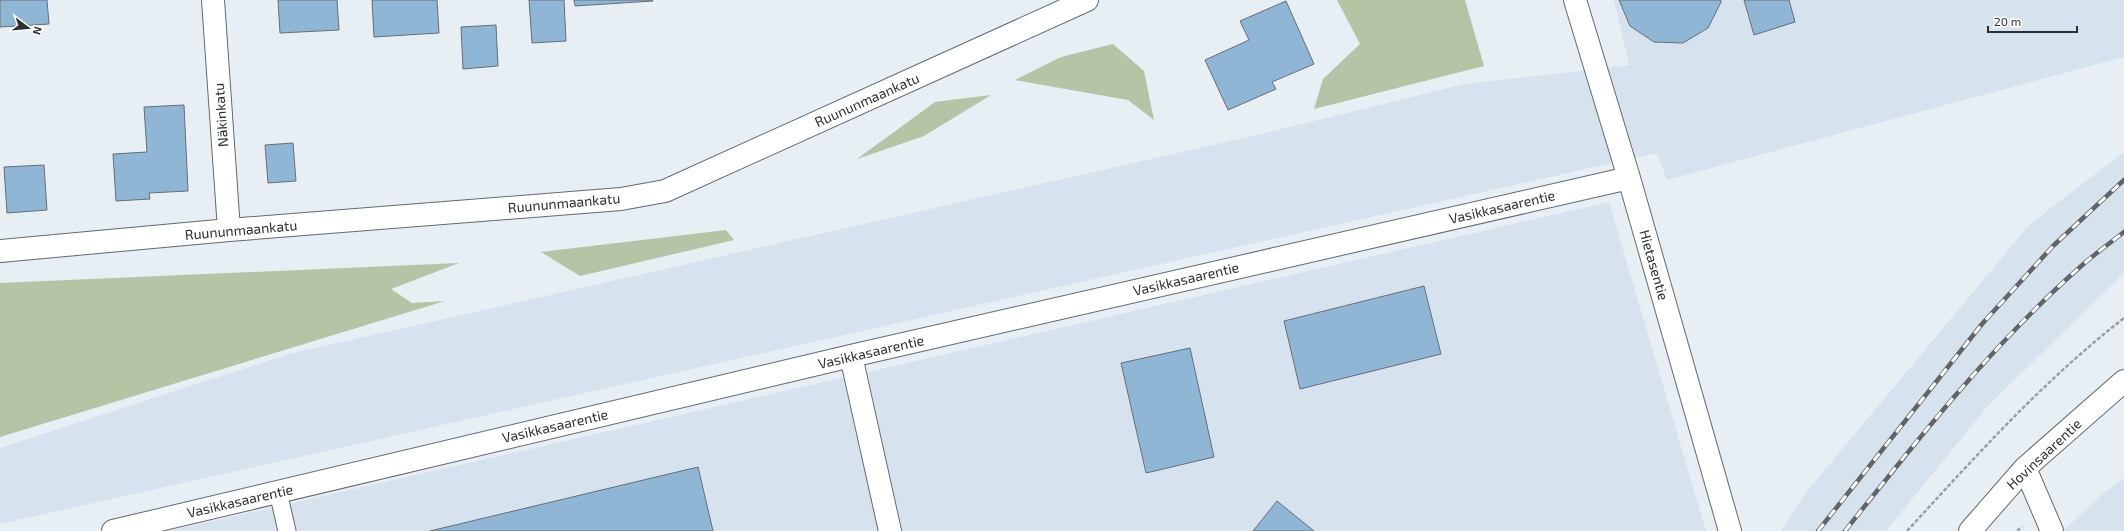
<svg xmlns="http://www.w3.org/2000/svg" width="2124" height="531" viewBox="0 0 2124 531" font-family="'Exo 2',sans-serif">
	<rect width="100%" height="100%" fill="#e7eff5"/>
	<!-- built -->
	<path fill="#d6e3ef" d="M1614 0H2124V57L1667 180 1657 153 0 524V448L289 354 1257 135 1465 84 1629 65Z
		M2124 152V273L1987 407 1886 531H1781L1807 491 2030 224Z
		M1609 202 1706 531H169L833 380Z
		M2124 478V531H2063L2105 492Z"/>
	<!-- green -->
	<path fill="#b6c3a4" d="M1337 0H1465L1484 66 1314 109 1323 79 1360 44Z
		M1113 44 1144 71 1154 120 1128 100 1015 80 1061 57Z
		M991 95 924 136 857 159 935 102Z
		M726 230 734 240 580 276 541 252Z
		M459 263 391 289 412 303 445 301 0 437V283Z"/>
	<!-- building -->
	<path fill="#90b6d6" stroke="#676d73" d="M0 0H47L49 24 0 27Z
		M278 0H337L339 30 280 33Z
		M372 0H437L439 33 374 37Z
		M529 0H564L566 41 532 43Z
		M574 0H652L653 1 575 6Z
		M1619 0H1721V2L1708 28 1683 43 1654 42 1630 26Z
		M1744 0H1789L1795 22 1754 35Z
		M1286 1 1314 64 1272 82 1276 89 1228 110 1205 60 1249 40 1240 21Z
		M496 25 498 66 463 69 461 27Z
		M184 105 188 191 149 193 150 199 116 201 113 154 147 152 144 107Z
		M293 143 296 181 268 183 265 145Z
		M44 165 47 210 7 213 4 167Z
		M1424 286 1441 354 1300 389 1284 321Z
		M1190 348 1214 457 1146 473 1121 363Z
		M698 467 713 531H430Z
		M1277 501 1314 531H1253Z"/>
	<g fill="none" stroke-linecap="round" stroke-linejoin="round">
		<defs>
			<path id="lane" d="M278 492 287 531"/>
			<path id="street" d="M213 0 229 230
				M1575 0 1629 178 1730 531
				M0 251 229 230 621 199 665 191 1087 0
				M851 356 890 531
				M2025 468 2052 531
				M113 531 851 356 1629 178
				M1970 531 2025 468 2124 381"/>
		</defs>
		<!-- lane casing -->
		<use href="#lane" stroke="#636a6f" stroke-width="19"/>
		<!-- street casing -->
		<use href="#street" stroke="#636a6f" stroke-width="24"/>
		<!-- path -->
		<path stroke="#9a9fa4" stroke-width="2.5" stroke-dasharray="4 2" stroke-linecap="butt" d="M1907 531C1977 455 2042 382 2124 318
			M2017 531 2022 527"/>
		<!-- lane -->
		<use href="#lane" stroke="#fff" stroke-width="17"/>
		<!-- street -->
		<use href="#street" stroke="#fff" stroke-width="22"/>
		<defs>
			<path id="rail" d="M1818 531 1982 324 2053 246 2124 180
				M1845 531C1917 440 1992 345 2079 268 2093 255 2109 244 2124 232"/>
		</defs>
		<!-- rail casing -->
		<use href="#rail" stroke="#616568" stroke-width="4.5"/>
		<!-- rail -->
		<use href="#rail" stroke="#fff" stroke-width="3" stroke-dasharray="9" stroke-linecap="butt"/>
	</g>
	<g text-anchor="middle" stroke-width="4" stroke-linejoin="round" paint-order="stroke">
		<!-- street labels -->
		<g font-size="14" fill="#2c2e31" stroke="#fff">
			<text transform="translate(867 100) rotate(-24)" y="5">Ruununmaankatu</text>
			<text transform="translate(221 115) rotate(-94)" y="5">Näkinkatu</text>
			<text transform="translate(564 203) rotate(-5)" y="5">Ruununmaankatu</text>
			<text transform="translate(1502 207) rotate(-13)" y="5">Vasikkasaarentie</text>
			<text transform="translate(241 230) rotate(-5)" y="5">Ruununmaankatu</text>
			<text transform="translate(1654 265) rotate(74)" y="5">Hietasentie</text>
			<text transform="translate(1186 279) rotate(-13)" y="5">Vasikkasaarentie</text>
			<text transform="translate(871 352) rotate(-13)" y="5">Vasikkasaarentie</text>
			<text transform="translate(555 426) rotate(-13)" y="5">Vasikkasaarentie</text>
			<text transform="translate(2044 454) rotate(-43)" y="5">Hovinsaarentie</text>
			<text transform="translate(240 501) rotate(-13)" y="5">Vasikkasaarentie</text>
		</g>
	</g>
	<!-- north arrow -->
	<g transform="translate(28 28) rotate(106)" stroke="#ffffff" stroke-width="3" paint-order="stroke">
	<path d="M0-3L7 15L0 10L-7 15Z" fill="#2c2e31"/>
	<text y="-6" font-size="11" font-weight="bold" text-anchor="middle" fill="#2c2e31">N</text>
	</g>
	<!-- scale -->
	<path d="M1988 26v6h89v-6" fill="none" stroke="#2c2e31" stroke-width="2"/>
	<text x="1994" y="26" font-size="12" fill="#2c2e31" stroke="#ffffff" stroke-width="3" paint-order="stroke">20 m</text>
</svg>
